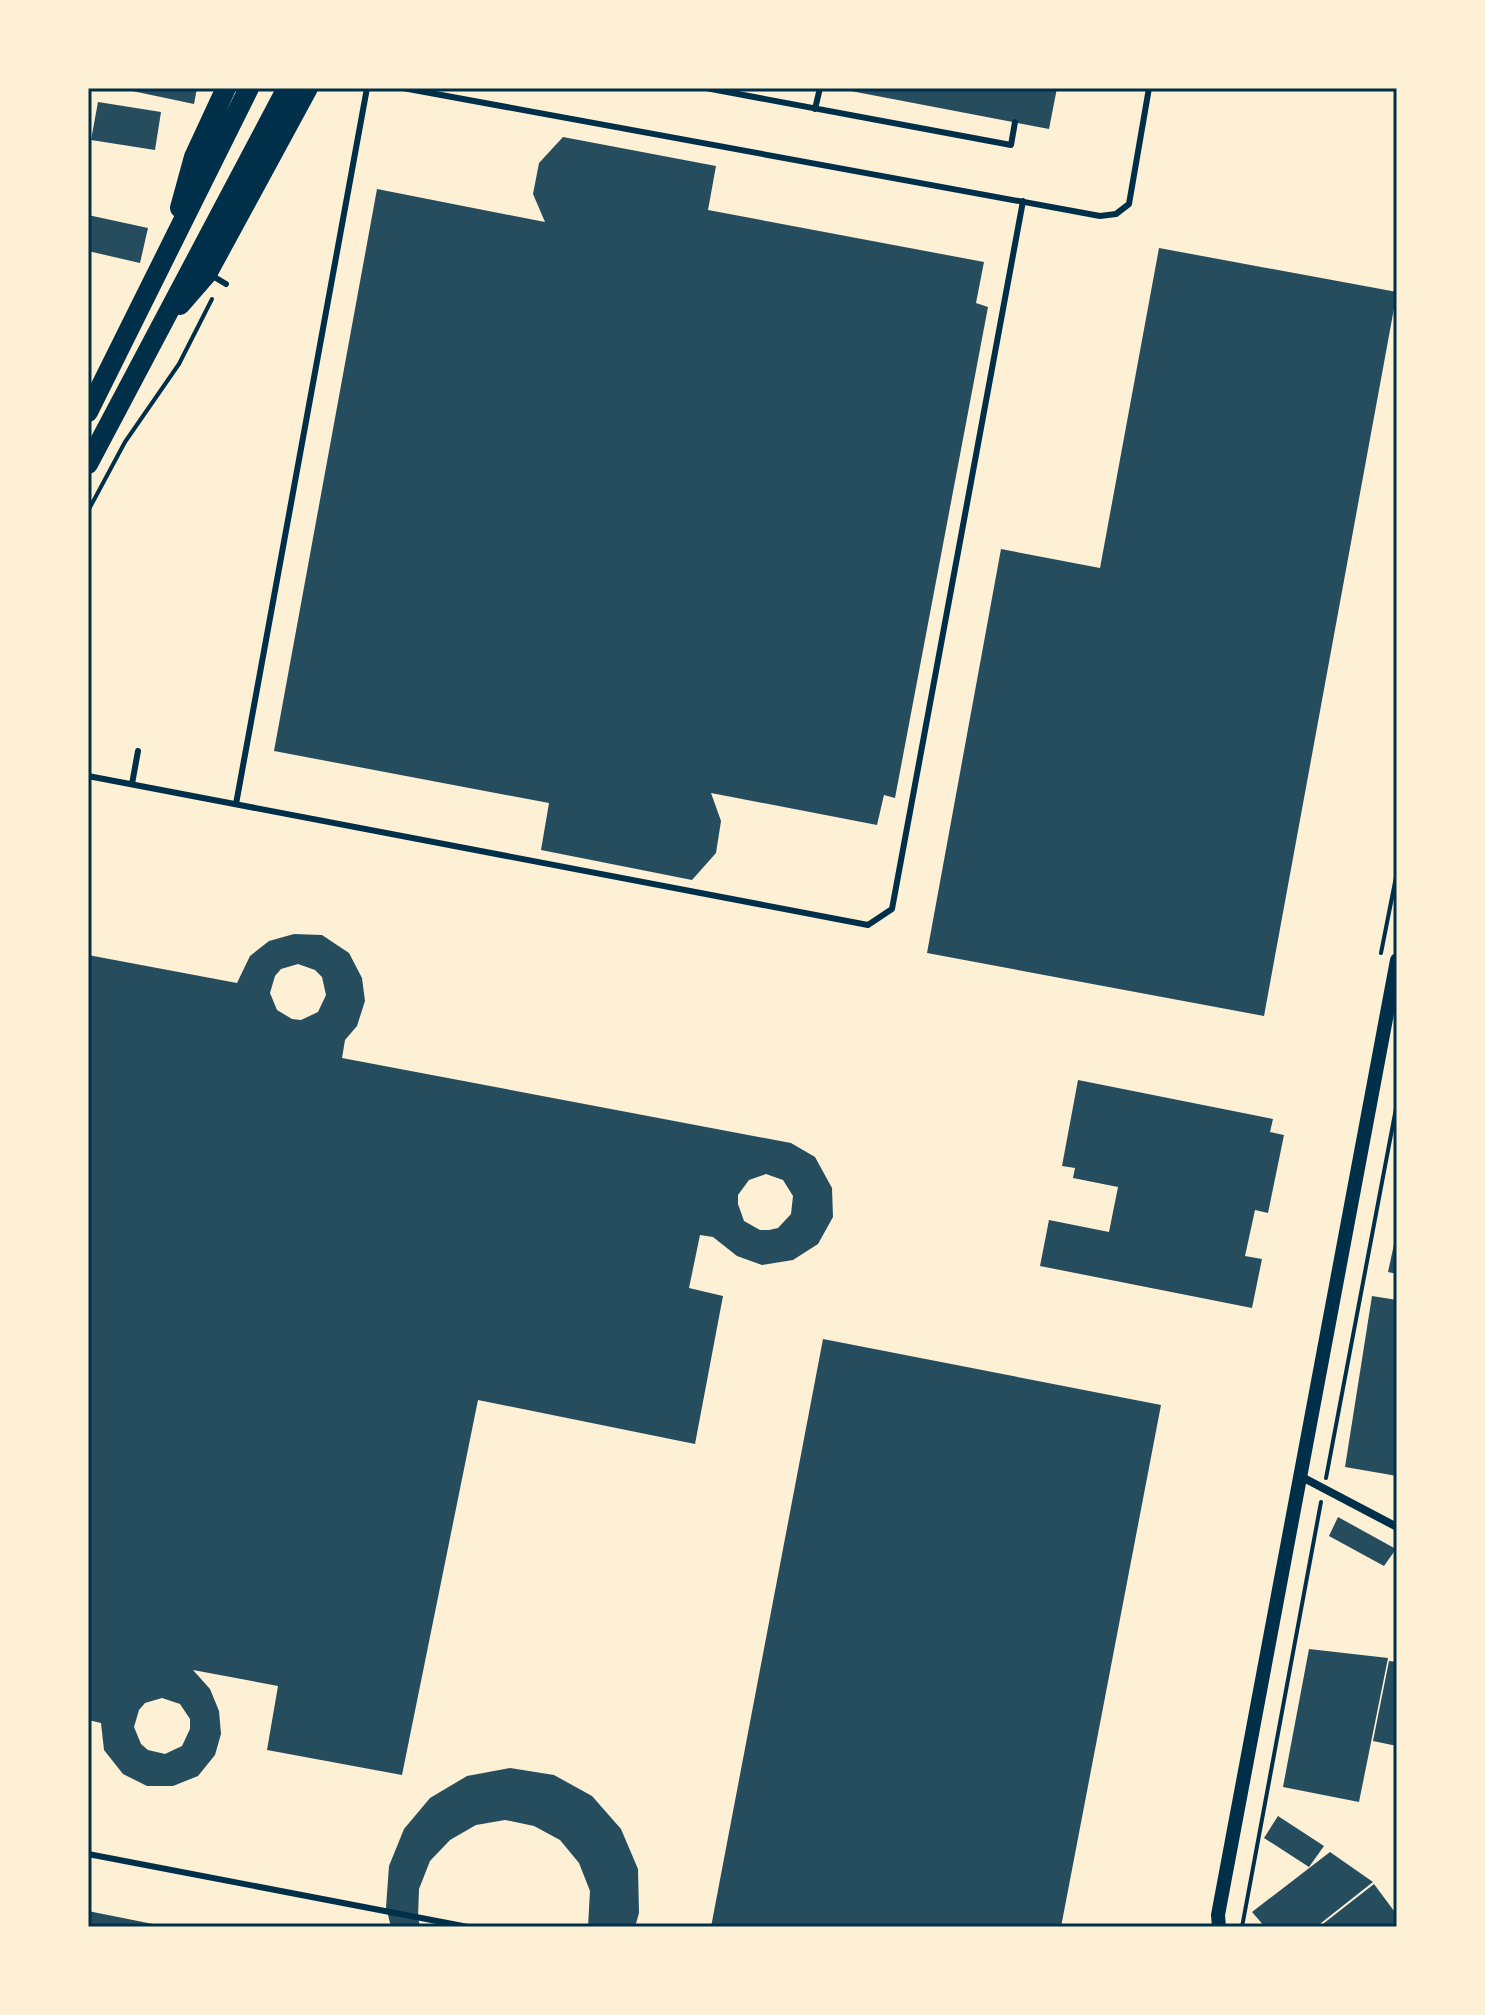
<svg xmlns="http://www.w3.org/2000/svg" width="1485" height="2015" viewBox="0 0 1485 2015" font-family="Quicksand,sans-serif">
	<rect width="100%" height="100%" fill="#fdf0d5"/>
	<!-- building -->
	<path fill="#264d5e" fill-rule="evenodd" d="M118 88H197L194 104Z
		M835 88H1057L1049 129Z
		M98 102 161 112 155 150 91 140Z
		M563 137 716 166 708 210 984 262 976 303 988 307 895 798 884 795 877 825 711 793 721 821 716 853 692 880 541 850 549 803 274 751 377 189 545 222 533 194 539 163Z
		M88 215 148 228 140 263 88 251Z
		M1159 248 1397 292 1264 1016 927 953 1001 549 1100 568Z
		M294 934 322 935 349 953 362 978 365 1001 357 1026 345 1040 342 1058 791 1143 815 1157 832 1188 833 1217 818 1244 793 1260 762 1265 737 1256 713 1237 700 1235 689 1288 723 1296 695 1444 478 1400 402 1775 267 1750 278 1686 193 1670 210 1689 219 1711 221 1734 215 1755 198 1776 173 1786H147L123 1774 104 1750 101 1723 88 1720V955L237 983 250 956 269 941ZM298 964 315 970 322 977 326 995 318 1012 301 1020 292 1019 277 1010 270 993 275 976 281 969ZM766 1174 783 1180 793 1196 791 1214 778 1228 769 1230H760L744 1221 738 1204V1195L749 1180ZM162 1698 180 1704 190 1719V1729L182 1746 165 1754 148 1750 141 1744 134 1727 139 1710 145 1703Z
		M1078 1080 1273 1119 1270 1132 1284 1135 1268 1213 1255 1210 1245 1256 1262 1259 1252 1308 1040 1266 1049 1220 1109 1232 1118 1187 1073 1178 1075 1168 1062 1166Z
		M1396 1235H1397V1274L1388 1272Z
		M1372 1296 1397 1300V1476L1345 1467Z
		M823 1339 1161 1405 1061 1927H711Z
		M1338 1517 1396 1549 1384 1566 1329 1536Z
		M1309 1649 1388 1658 1359 1802 1283 1787Z
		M1389 1661 1397 1662V1746L1373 1741Z
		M510 1768 554 1775 592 1796 621 1829 638 1869 639 1913 635 1927H588L590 1891 579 1863 560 1840 534 1826 505 1820 476 1825 450 1840 430 1861 419 1889 418 1917 420 1927H391L386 1907 389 1866 404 1829 430 1798 467 1776Z
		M1278 1816 1324 1846 1309 1867 1264 1838Z
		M1330 1852 1373 1882 1316 1927H1265L1252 1912Z
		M1374 1884 1397 1915V1927H1319Z
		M88 1911 163 1926V1927H88Z"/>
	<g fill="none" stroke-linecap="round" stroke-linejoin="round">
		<!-- path -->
		<path stroke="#003049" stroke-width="4" d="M88 511 125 442 179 364 212 299
			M1381 953 1397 872
			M1326 1478 1397 1103
			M1242 1927 1321 1502"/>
		<!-- service -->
		<path stroke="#003049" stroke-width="6" d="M403 88 1100 216 1116 214 1129 204 1149 88
			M706 88 1011 145 1015 122
			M815 109 820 88
			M211 275 226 284
			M88 776 868 925 892 909 1023 201
			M132 784 138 751
			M236 804 367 88
			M88 1854 468 1927"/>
		<!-- minor -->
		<path stroke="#003049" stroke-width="8" d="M1300 1476 1397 1527"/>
		<!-- tertiary -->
		<path stroke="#003049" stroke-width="14" d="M1219 1927 1218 1915 1397 960"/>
		<!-- trunk -->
		<path stroke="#003049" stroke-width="20" d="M180 208 194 157 226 88
			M180 305 207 274 308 88
			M88 412 249 88
			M88 464 287 88"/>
	</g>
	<!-- border -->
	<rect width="1485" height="2015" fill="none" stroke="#fdf0d5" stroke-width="180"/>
	<rect x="90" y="90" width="1305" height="1835" fill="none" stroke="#003049" stroke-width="3"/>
</svg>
